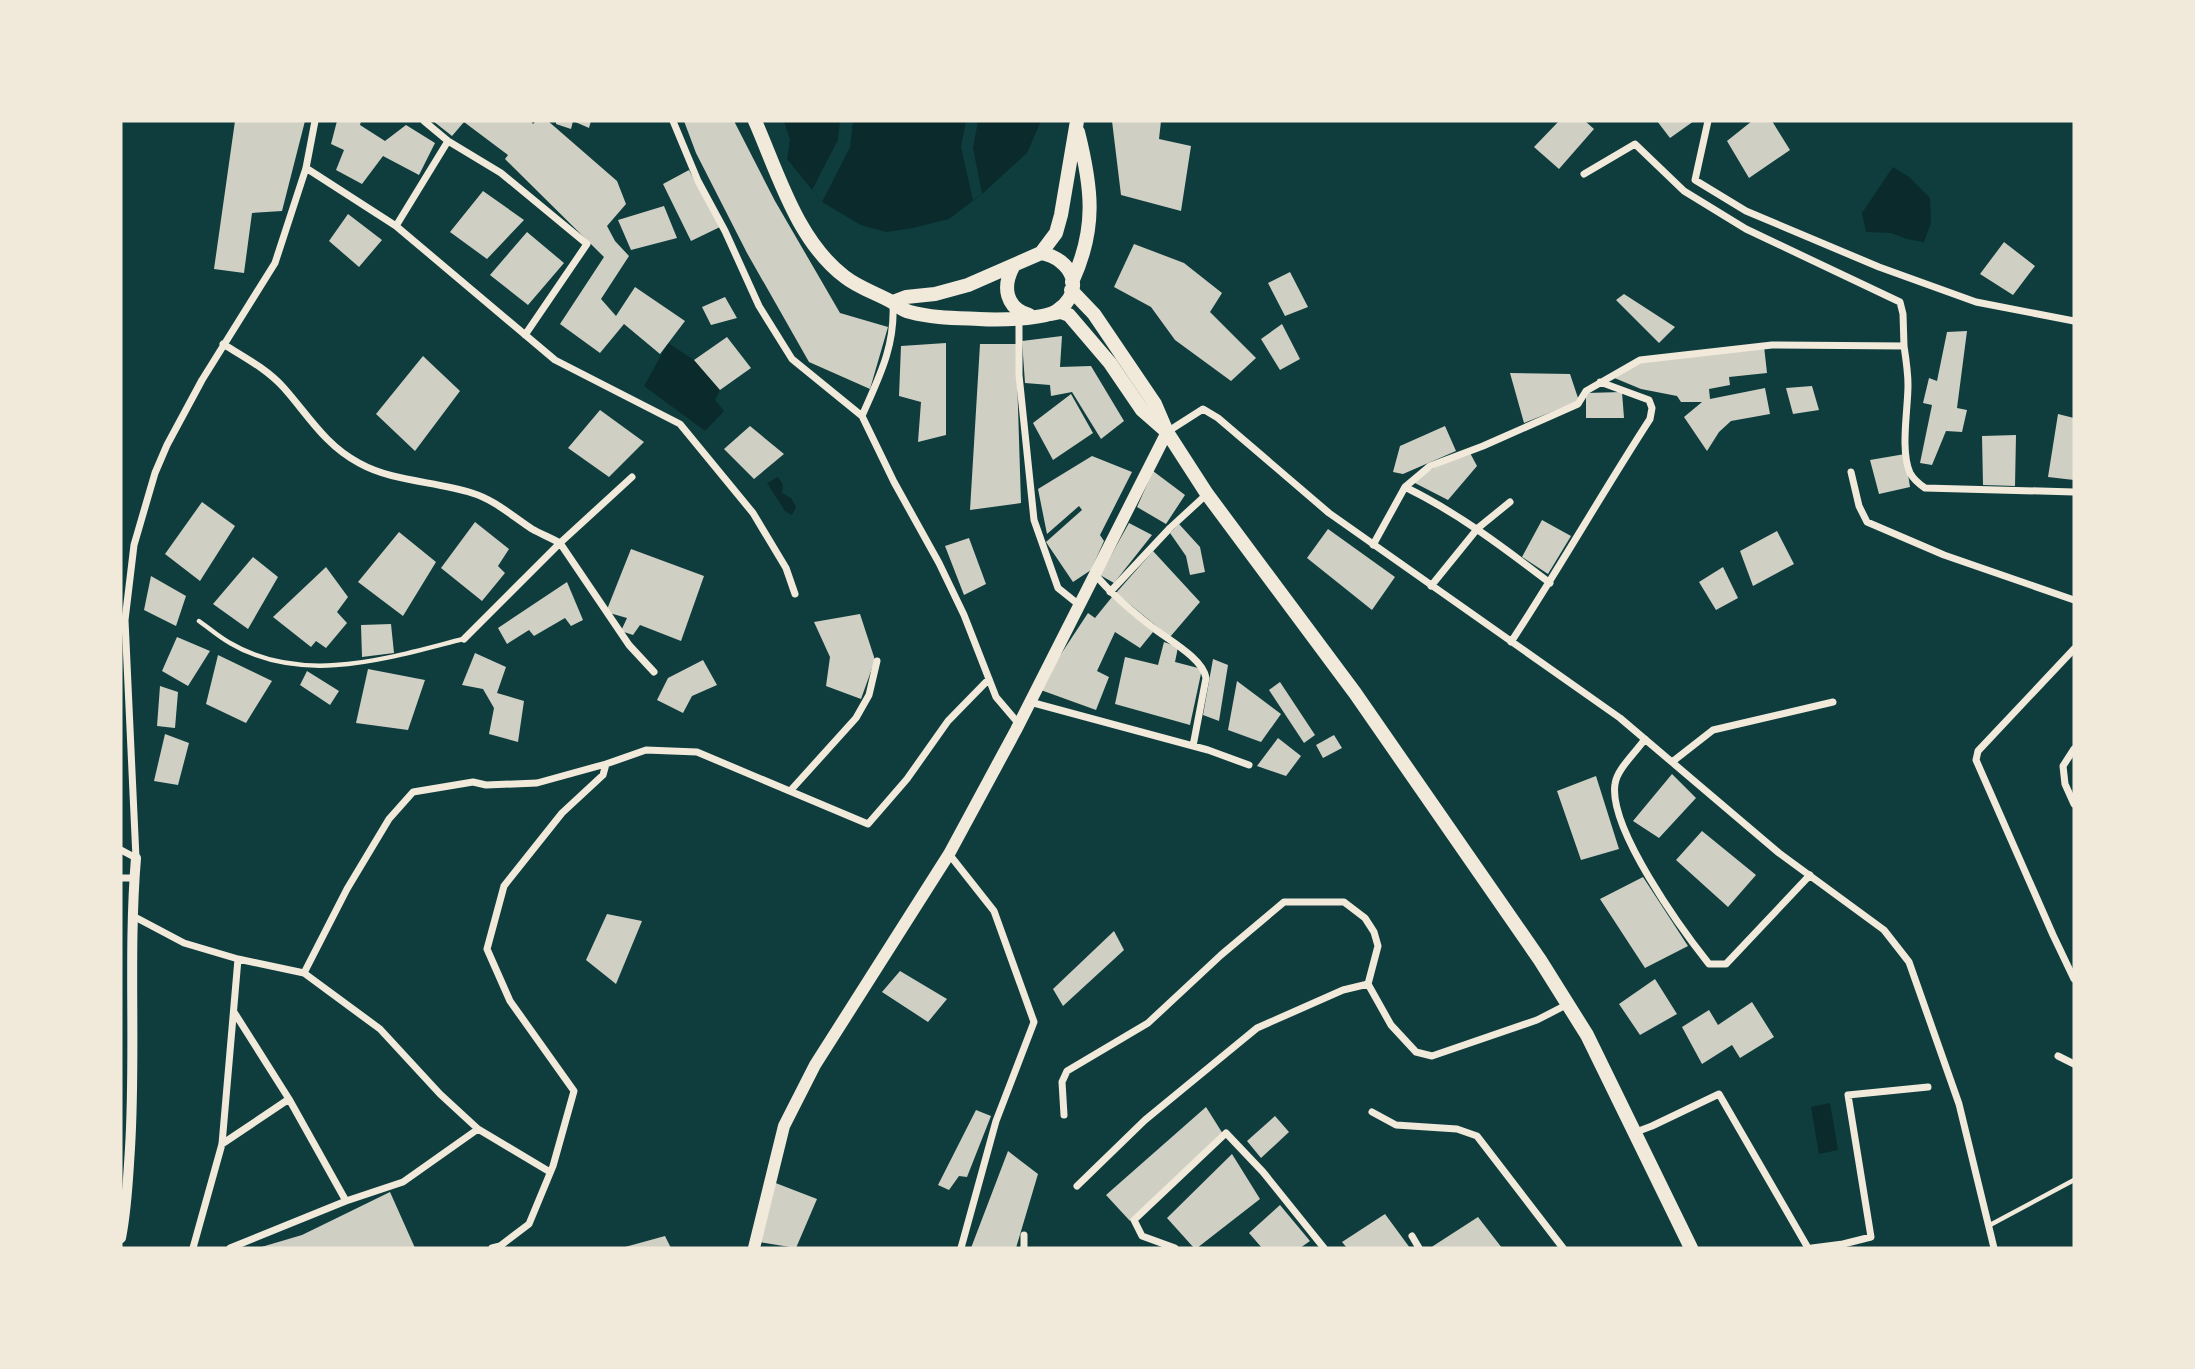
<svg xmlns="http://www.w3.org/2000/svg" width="2195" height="1369" viewBox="0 0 2195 1369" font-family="'IBM Plex Sans',sans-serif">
	<rect width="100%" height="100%" fill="#0f3d3e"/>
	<!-- water -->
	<path fill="#0a2a2b" d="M784 121H1041L1027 153 982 194 949 219 913 228 886 232 861 225 822 202 787 159 790 140Z
		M1893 167 1909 177 1930 198 1931 223 1924 242 1907 239 1891 233 1866 232 1862 213Z
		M668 343 694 360 720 390 715 400 724 411 705 431 644 386Z
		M778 477 783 485 782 493 791 498 796 507 792 515 785 511 767 483Z
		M1830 1103 1838 1150 1819 1154 1811 1107Z"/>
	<!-- pier -->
	<path fill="#0f3d3e" d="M840 121H853L850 147 822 202 812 190 838 140Z
		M966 121H978L973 148 982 194 973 200 961 147Z"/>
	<!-- building -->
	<path fill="#cfcfc3" d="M235 121H305L282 211 252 213 244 273 214 269Z
		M337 121H361L360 125 385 141 406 125 435 143 419 175 383 156 362 184 336 170 344 150 331 144Z
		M433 121H531L533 124 536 121H548L617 181 626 204 607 226 615 241 629 256 601 299 616 316 635 287 685 321 660 354 624 324 600 353 560 324 604 257 505 159 508 155 464 122 452 136Z
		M556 121H591L589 128 573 121 571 129 556 124Z
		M684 121H734L775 201 840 313 888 327 870 389 809 362 747 253 696 153Z
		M1112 121H1161L1159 139 1191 146 1181 211 1121 195Z
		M1559 121H1585L1594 129 1559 169 1534 147Z
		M1657 121H1694L1670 138Z
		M1752 121H1772L1790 150 1749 178 1727 141Z
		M689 170 720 227 691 241 663 184Z
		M483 191 524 220 487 259 450 232Z
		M664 206 677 238 631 250 618 220Z
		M348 214 382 240 359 267 329 241Z
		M527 232 564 263 528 305 490 275Z
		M2004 242 2035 266 2013 295 1980 274Z
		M1134 244 1184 263 1222 293 1210 312 1256 358 1231 381 1175 340 1151 307 1114 287Z
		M1290 272 1308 307 1285 316 1268 283Z
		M1624 294 1675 327 1659 343 1616 300Z
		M725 297 737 318 711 325 702 307Z
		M1282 324 1300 359 1280 370 1261 339Z
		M1967 331 1957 408 1967 410 1962 432 1946 431 1932 465 1920 463 1932 405 1923 403 1929 378 1937 381 1947 332Z
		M1062 336 1060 367 1091 366 1124 421 1101 439 1072 392 1051 396 1050 385 1025 383 1022 341Z
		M727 337 751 368 720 390 694 360Z
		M946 343V435L918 442 921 402 899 396 901 346Z
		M980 344H1016L1021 503 970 510Z
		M1764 346 1767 373 1729 377 1730 385 1709 389 1710 399 1765 388 1770 414 1731 421 1719 432 1707 451 1684 417 1702 402H1681L1677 396 1641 389 1612 377 1640 362Z
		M423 356 460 391 415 451 376 414Z
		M1510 373 1570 374 1579 401 1524 423Z
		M1812 386 1819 410 1793 414 1786 388Z
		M1622 392 1624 418H1586V393Z
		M1071 394 1093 433 1053 460 1033 423Z
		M600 410 644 442 609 477 568 448Z
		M2058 414 2074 418V480L2048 477Z
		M750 426 784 454 754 479 724 449Z
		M1445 426 1456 451 1403 474 1393 472 1400 446Z
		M2016 435 2015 486 1983 485 1982 436Z
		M1469 451 1477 466 1448 500 1409 480Z
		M1905 454 1910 487 1879 494 1870 460Z
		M1092 456 1132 472 1100 535 1104 541 1091 570 1073 582 1046 542 1082 510 1079 506 1047 534 1038 489Z
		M1153 471 1185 495 1166 524 1137 507Z
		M202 502 235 526 200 581 165 554Z
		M1542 520 1571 536 1548 574 1522 557Z
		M475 522 509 549 498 566 505 573 482 601 441 568Z
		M1129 523 1152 535 1114 583 1100 575Z
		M1179 524 1200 547 1205 572 1190 575 1186 556 1170 533Z
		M1328 529 1395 577 1372 610 1307 558Z
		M1777 531 1794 564 1753 586 1740 551Z
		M399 532 436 562 403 616 358 582Z
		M969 538 986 584 964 595 945 546Z
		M631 549 704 576 681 641 640 625 633 635 621 631 627 618 606 612Z
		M1153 551 1200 602 1170 637 1116 593Z
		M253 557 278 577 248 629 213 604Z
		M326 567 348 597 337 612 347 623 326 648 316 641 311 647 273 617Z
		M1723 567 1738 598 1716 610 1699 582Z
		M151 576 186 596 176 626 144 610Z
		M567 582 583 620 571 626 565 618 534 636 529 630 507 644 498 628Z
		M1112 597 1153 632 1140 648 1115 632 1097 671 1109 677 1096 710 1038 689 1088 613 1095 618Z
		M860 614 875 660 861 699 826 686 830 657 814 622Z
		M391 624 394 653 362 657 361 625Z
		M177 637 210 651 188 686 162 671Z
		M1164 642 1178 647 1175 662 1202 669 1190 725 1115 704 1125 657 1158 665Z
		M475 653 506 667 497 693 524 701 518 742 489 734 494 708 483 689 462 685Z
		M218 655 272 681 246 723 206 704Z
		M1213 659 1228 665 1219 721 1203 715Z
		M703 660 717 685 692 696 683 713 657 700 668 678Z
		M368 669 425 680 408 730 356 723Z
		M307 671 339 691 330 705 300 685Z
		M1237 681 1281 714 1261 742 1228 730Z
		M1280 682 1315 735 1304 743 1269 690Z
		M160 686 178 692 175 728 157 726Z
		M165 734 189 743 178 785 154 781Z
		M1334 735 1342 748 1323 758 1316 745Z
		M1278 738 1301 756 1286 776 1257 766Z
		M1672 774 1696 798 1659 838 1633 821Z
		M1596 776 1619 849 1581 860 1557 791Z
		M1702 831 1756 875 1728 907 1676 860Z
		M1643 877 1688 946 1645 968 1600 899Z
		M607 914 642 921 616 984 586 960Z
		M1114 931 1124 950 1063 1006 1053 989Z
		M900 971 947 999 928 1022 882 992Z
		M1655 979 1677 1014 1640 1035 1619 1004Z
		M1752 1002 1774 1037 1740 1058 1732 1045 1702 1064 1682 1027 1709 1010 1718 1025Z
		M1206 1107 1223 1134 1130 1221 1106 1195Z
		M976 1110 991 1116 967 1177 959 1176 949 1190 938 1185Z
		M1275 1116 1289 1132 1261 1158 1247 1141Z
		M1008 1151 1038 1174 1016 1248H971Z
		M1232 1154 1260 1199 1197 1248H1194L1167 1218Z
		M773 1182 817 1199 796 1248 759 1242Z
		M390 1192 415 1248H258L302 1235Z
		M1280 1205 1310 1241 1300 1248H1262L1249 1233Z
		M1385 1214 1410 1248H1347L1342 1242Z
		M1478 1217 1502 1248H1430Z
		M665 1236 671 1248H625V1247Z"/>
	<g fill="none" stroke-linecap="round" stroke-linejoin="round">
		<!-- service -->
		<path stroke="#f1e9da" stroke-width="4.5" d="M199 621C209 628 219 637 230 643 303 686 388 658 463 639
			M1990 1225 2074 1180"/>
		<!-- minor -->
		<path stroke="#f1e9da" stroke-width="7" d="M424 121 448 141 501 173 587 244 525 335
			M673 121 698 181 725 231 759 306 792 359 862 416
			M1708 121 1695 180 1746 211 1879 267 1976 302 2074 321
			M306 168 396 226 555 360 680 424 753 513 786 568 795 594
			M396 226 448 141
			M893 304C895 347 879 377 862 416L894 482 939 563 964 615 996 697 1019 724
			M1019 318V375L1034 520 1058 588 1078 604
			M223 344C244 357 267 369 284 388 308 415 325 445 359 463 393 482 435 481 472 493 495 500 512 516 532 529 541 534 551 538 560 543L632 477
			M1904 346C1906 359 1908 372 1908 385 1908 410 1900 450 1910 473 1914 480 1919 484 1925 488L2074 492
			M1167 432 1203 409 1218 418 1329 513 1620 718 1779 853 1884 930 1909 962 1959 1104 1994 1248
			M1851 472 1859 506 1867 522 1944 555 2074 600
			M1405 487C1458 513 1503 547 1550 583
			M1373 545 1405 487 1430 466 1483 446 1578 404 1586 391 1640 360 1772 345 1904 346 1903 314 1900 302 1746 229 1684 191 1635 144 1584 174
			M1095 574C1110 593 1128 608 1147 623 1163 637 1203 657 1206 678L1193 746
			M1431 586 1478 528 1510 502
			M1110 592 1170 528 1207 494
			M464 639 560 543 629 645 654 672
			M1511 642C1559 569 1602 493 1650 419L1652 408 1649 400 1600 382
			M2074 649 1978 751 1976 760 2053 935 2074 979
			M1030 702 1208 750 1249 765
			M1645 739C1636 752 1617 769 1615 784 1608 828 1682 930 1709 964H1726L1810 875
			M2074 749 2063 766 2065 784 2074 804
			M1672 762 1713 730 1833 702
			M606 764 646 750 697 752 868 824 907 779 948 721 989 679
			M791 790 856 718 869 695 877 661
			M121 850 136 858 125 620 134 545 155 473 167 445 202 380 275 263 306 168 315 121
			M949 854 994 911 1034 1022 996 1121 961 1248
			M121 878H134
			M133 916 184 943 238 959 222 1144 193 1248
			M304 973 347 889 389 819 413 792 473 782 486 785 537 783 606 764 603 775 562 813 504 886 487 949 510 1001 574 1091 553 1166 529 1224 500 1246 492 1248
			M2058 1056 2074 1064
			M289 1099 346 1201
			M1372 1112 1396 1125 1457 1129 1477 1136 1563 1248
			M1064 1115 1062 1082 1067 1071 1148 1023 1221 955 1284 902H1344L1365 918 1374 932 1378 946 1368 984
			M478 1129 550 1172
			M1636 1132 1652 1126 1719 1094 1808 1248
			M222 1144 289 1099 234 1012
			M1077 1186 1145 1120 1257 1028 1343 990 1368 984 1391 1025 1416 1052 1432 1056 1537 1020 1568 1004
			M1412 1236 1419 1248
			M230 1248 346 1201 403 1182 478 1129 440 1094 380 1029 304 973 238 959
			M1024 1248V1235
			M1175 1248 1142 1236 1134 1220 1226 1133 1263 1172 1324 1248
			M1812 1248 1843 1244 1871 1237 1848 1095 1928 1087"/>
		<!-- tertiary -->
		<path stroke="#f1e9da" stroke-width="10" d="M121 1238C127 1208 128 1178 130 1148 136 1051 128 954 136 858"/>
		<!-- secondary -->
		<path stroke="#f1e9da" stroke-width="12" d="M754 1248 784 1126 815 1065 949 854 1016 730 1167 432"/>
		<!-- primary -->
		<path stroke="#f1e9da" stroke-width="14" d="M755 121C778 173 797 241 845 277 859 288 876 293 892 302 898 306 902 310 910 312 932 318 956 318 979 319 996 320 1045 320 1058 310 1086 290 1072 259 1041 253
			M1013 267C1002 287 1006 308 1029 315
			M1072 282C1097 228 1092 188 1078 132
			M1071 290 1094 314 1155 404 1167 432 1207 494 1355 693 1540 960 1587 1035 1691 1248
			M893 302 906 297 935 294 968 285 1041 253 1056 233 1061 215 1077 121
			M1051 314 1061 312 1069 315 1110 363 1142 410 1166 431"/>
	</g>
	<!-- border -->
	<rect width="2195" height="1369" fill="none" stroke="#f1e9da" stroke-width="245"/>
</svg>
